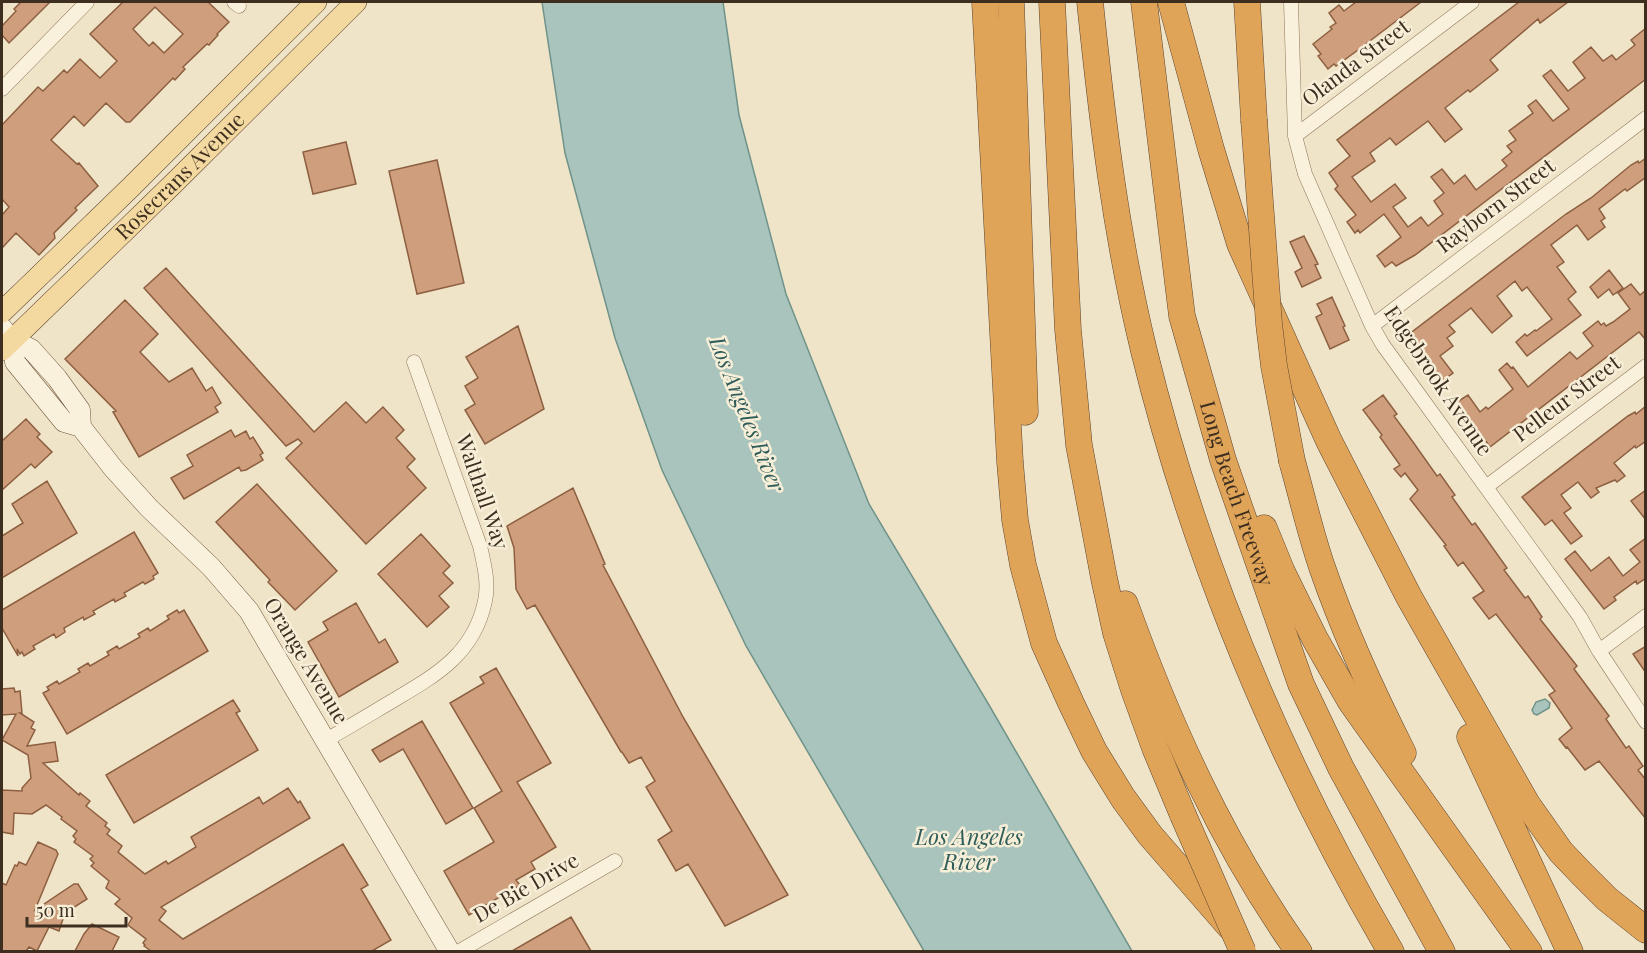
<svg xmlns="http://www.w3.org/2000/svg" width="1647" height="953" viewBox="0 0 1647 953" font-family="'Playfair Display',serif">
	<rect width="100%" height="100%" fill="#f0e4c8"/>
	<!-- water -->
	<path fill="#a9c4bc" stroke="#6f938a" stroke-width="1.5" d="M542 2H723L739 115 786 294 869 504 989 705 1132 951H924L746 646 662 470 615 338 565 153Z
		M1545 699 1550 703 1549 708 1537 715 1534 714 1532 710 1536 702Z"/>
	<!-- building -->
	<path fill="#cf9f7d" stroke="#8d5f41" stroke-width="1.5" fill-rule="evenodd" d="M21 2H50L9 43 2 35V26L16 11 14 9Z
		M123 2H208L229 22 217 34 218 35 209 45 207 44 183 67 185 69 175 80 173 78 130 122H126L106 103 84 126 74 116 51 140 77 164 79 163 98 186 75 208 77 210 54 233 55 238 39 255 16 233 2 248V215L9 207 2 199V125L38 87 43 91 64 70 67 73 80 59 100 78 117 61 90 34ZM155 7 183 34 164 53 153 42 149 46 133 29Z
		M1356 2H1421L1358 50 1336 66 1334 64 1328 69 1318 56 1321 54 1313 44 1332 29 1330 27 1336 23 1329 13 1339 5 1344 11Z
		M1519 2H1568L1540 23 1538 19 1490 60 1498 70 1470 92 1468 90 1445 108 1462 129 1445 142 1428 121 1396 145 1390 138 1370 153 1375 161 1352 177 1371 202 1395 184 1406 198 1393 207 1408 227 1421 217 1428 226 1443 214 1434 201 1444 193 1431 177 1442 169 1454 184 1465 175 1476 190 1507 166 1502 160 1512 152 1507 146 1516 140 1509 131 1533 113 1528 106 1536 100 1553 121 1569 109 1543 76 1551 70 1568 91 1585 78 1573 62 1591 47 1603 61 1612 55 1616 60 1635 45 1631 40 1646 28V79L1415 255 1396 266 1392 262 1385 267 1377 256 1401 237 1384 214 1360 233 1358 230 1355 233 1347 222 1356 215 1335 189 1338 186 1329 173 1350 156 1337 140Z
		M346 142 356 184 313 194 303 152Z
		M1646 158V177L1627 191 1625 189 1599 209 1605 218 1601 221 1605 227 1588 240 1577 225 1551 245 1564 262 1557 267 1576 292 1568 299 1581 315 1527 356 1516 342 1525 334 1527 336 1535 330 1536 331 1552 319 1527 287 1522 291 1515 281 1497 296 1512 316 1492 333 1471 308 1449 325 1455 332 1447 338 1453 346 1440 356 1453 373 1442 381 1408 335 1566 214 1591 198 1631 165 1638 161 1639 163Z
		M437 160 464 283 417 294 389 171Z
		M1304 236 1318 264 1315 265 1321 278 1302 287 1295 272 1302 268 1290 242Z
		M166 268 314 432 346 402 366 423 383 407 404 430 396 438 415 459 407 467 426 488 366 544 286 458 302 443 298 439 286 446 144 288Z
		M1609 270 1623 288 1613 295 1609 289 1598 298 1590 287Z
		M1631 284 1640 295 1646 290V340L1639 332 1490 447 1457 402 1468 395 1480 412 1486 407 1488 409 1513 389 1499 370 1507 363 1511 368 1513 367 1528 387 1570 352 1577 359 1593 346 1583 333 1598 321 1601 325 1604 323 1606 326 1613 322 1630 309 1618 293Z
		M1332 297 1345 326 1343 327 1349 340 1330 349 1316 317 1322 314 1317 304Z
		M125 300 158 334 140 352 169 382 192 368 206 391 212 387 221 403 215 407 218 412 139 457 113 412 116 411 65 359Z
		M518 326 544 409 485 444 465 410 475 404 465 386 478 378 466 357Z
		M1383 395 1397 414 1394 416 1413 442 1437 476 1440 474 1455 495 1452 497 1472 525 1475 523 1507 568 1504 570 1525 598 1528 596 1542 617 1540 619 1577 666 1574 669 1609 716 1606 719 1626 748 1629 746 1643 766 1638 770 1646 780V819L1599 761 1585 770 1567 747 1566 748 1559 739 1572 728 1549 695 1555 691 1496 614 1489 619 1473 598 1484 591 1463 562 1458 566 1444 546 1446 545 1410 499 1418 490 1405 473 1401 477 1394 469 1400 465 1380 437 1382 435 1363 410Z
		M1646 406V441L1636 448 1635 446 1614 463 1625 476 1617 482 1615 480 1596 488 1599 492 1591 498 1578 482 1561 495 1571 508 1564 513 1582 536 1571 544 1552 520 1545 525 1522 497 1628 416 1635 412 1636 414Z
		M26 419 40 434 37 437 52 452 35 468 31 464 2 490V441Z
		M231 430 235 437 246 431 250 439 253 437 263 453 260 455 263 460 246 470 241 471 239 467 184 499 171 478 193 466 187 455Z
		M47 481 77 533 2 578V536L23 523 12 504Z
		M257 484 337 571 295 610 268 582 270 580 216 522Z
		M573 488 605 564 603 565 683 717 788 895 725 926 688 864 676 871 658 840 672 831 646 787 655 781 641 757 629 763 622 752H621L535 605 527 609 516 589 514 548 507 526Z
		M1646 490V520L1631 501Z
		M134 532 158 573 153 576 154 579 145 584 143 582 124 593 126 596 115 602 114 599 93 611 95 614 84 620 83 617 64 628 65 632 56 638 54 634 33 646 35 649 24 656 22 652 20 654 17 649 18 656 2 628V610Z
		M421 534 450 566 443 573 453 583 439 596 449 607 427 627 378 574Z
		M1646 538V578L1637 584 1636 581 1614 597 1616 600 1604 609 1565 559 1575 551 1591 571 1609 557 1623 576 1640 562 1630 550Z
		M356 603 379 643 385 639 398 662 339 697 308 642 328 630 323 622Z
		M177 610 179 613 184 610 208 651 67 734 43 693 49 690 47 687 57 681 59 684 80 672 78 669 88 663 90 666 109 655 107 652 117 646 119 649 140 637 138 634 148 628 150 631 169 619 167 616Z
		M1646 646V673L1633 654Z
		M496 668 551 763 517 782 556 847 531 862 535 869 516 880 520 885 469 915 444 871 494 842 474 808 502 791 450 703 484 683 480 677Z
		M14 688 15 692 20 691 22 713H20L34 722 31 728 35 730 27 746 55 742 58 761 43 763 79 795 80 793 90 801 86 806 107 823 105 826 110 830 107 834 122 846 118 852 145 874 166 861 168 864 196 847 191 837 259 797 263 804 288 788 298 803 300 801 310 818 161 907 166 911 159 920 183 939 343 844 368 885 361 889 391 940 372 951H151L144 946 145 945 143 943 146 939 128 925 132 918 115 904 120 899 106 888 109 881 91 866 94 863 90 859 93 856 74 842 76 839 73 836 77 831 61 819 62 817 46 805 32 814 14 813 13 834 2 832V790L22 791V788L31 778 28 755 2 740 16 714 2 715V689Z
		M233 700 240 711 236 713 258 750 134 823 106 775Z
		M422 721 473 808 446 824 403 749 380 762 372 750Z
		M38 842 56 850 58 854 35 910 74 884H78L87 899 65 913 59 931 49 927 37 951 29 947 26 951H2V883L6 885 15 865 17 866 19 862 26 865Z
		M571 917 591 951H512Z
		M92 924 119 937 112 951H75L84 934Z"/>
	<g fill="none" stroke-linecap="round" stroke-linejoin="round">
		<defs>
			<path id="street" d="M234 2 239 6
				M1291 2 1295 136 1305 174 1372 326 1383 345 1580 617 1599 651 1646 722
				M2 89 87 2
				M1295 136 1472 2
				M1372 326 1646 118
				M1486 487 1646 366
				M1599 651 1646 616
				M326 740C349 727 372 713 394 700 436 675 474 654 485 601 489 583 484 564 480 546L414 362
				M458 952 615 861"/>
			<path id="secondary" d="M2 328 12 340 31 349 57 378 80 410 81 427 113 468 149 508 211 567 249 611 450 952
				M12 340 15 362 64 422 81 427"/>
			<g id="primary">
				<path d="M2 312 131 187 316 2"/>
				<path id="s1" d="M2 350 175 182 356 2"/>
			</g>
			<g id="highway">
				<path d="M985 2 1010 462 1015 520 1023 565 1044 643 1071 703 1094 751 1123 798 1150 835 1230 927"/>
				<path d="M1011 2 1025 412"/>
				<path d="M1052 2 1068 330 1079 445 1104 578 1116 633 1134 690 1155 748 1183 815"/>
				<path d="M1090 2C1102 119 1116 236 1144 351 1196 563 1281 764 1391 952"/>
				<path id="s2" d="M1144 2 1182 316 1223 460 1301 684 1341 768 1442 952"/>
				<path d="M1171 2 1211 149 1240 244 1329 441 1409 597 1527 804 1561 852 1582 874 1607 899 1646 930"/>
				<path d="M1247 2 1254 120"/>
				<path d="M1292 461C1302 496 1310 532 1322 567 1344 631 1372 692 1403 753"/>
				<path d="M1264 528 1282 572 1315 639 1351 702 1529 952"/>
				<path d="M1125 604C1169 726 1223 845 1299 952"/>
				<path d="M1470 737 1570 952"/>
			</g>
		</defs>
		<!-- street casing -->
		<use href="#street" stroke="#8d765c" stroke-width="15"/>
		<!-- secondary casing -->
		<use href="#secondary" stroke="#6f573f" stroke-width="21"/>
		<!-- primary casing -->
		<use href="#primary" stroke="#5b4430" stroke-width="22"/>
		<!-- highway casing -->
		<use href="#highway" stroke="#5b4430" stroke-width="27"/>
		<!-- street -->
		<use href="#street" stroke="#faf1dc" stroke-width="14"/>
		<!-- secondary -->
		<use href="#secondary" stroke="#faf1dc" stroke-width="20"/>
		<!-- primary -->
		<use href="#primary" stroke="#f3d9a0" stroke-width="21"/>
		<!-- highway -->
		<use href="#highway" stroke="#e0a458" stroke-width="26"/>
		<defs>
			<path id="highway-bridge" d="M1254 120 1269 324 1274 366 1292 461
				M1183 815 1243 952"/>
		</defs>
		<!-- highway-bridge casing -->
		<use href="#highway-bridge" stroke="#5b4430" stroke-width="27" stroke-linecap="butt"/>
		<!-- highway-bridge -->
		<use href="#highway-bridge" stroke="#e0a458" stroke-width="26"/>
	</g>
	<g text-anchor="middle" stroke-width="5" stroke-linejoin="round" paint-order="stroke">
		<!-- street labels -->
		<g font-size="21" fill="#3d2e20" stroke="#f7eed8">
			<text transform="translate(1356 63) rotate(-37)" y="7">Olanda Street</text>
			<text dy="7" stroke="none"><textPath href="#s1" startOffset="249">Rosecrans Avenue</textPath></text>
			<text transform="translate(1496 206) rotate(-37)" y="7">Rayborn Street</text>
			<text transform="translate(1438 381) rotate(56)" y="7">Edgebrook Avenue</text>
			<text transform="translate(1567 399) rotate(-37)" y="7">Pelleur Street</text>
			<text transform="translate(482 492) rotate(71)" y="7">Walthall Way</text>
			<text dy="7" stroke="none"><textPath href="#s2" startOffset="502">Long Beach Freeway</textPath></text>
			<text transform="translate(306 661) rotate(59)" y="7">Orange Avenue</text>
			<text transform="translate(526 888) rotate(-30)" y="7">De Bie Drive</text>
		</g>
		<!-- water labels -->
		<g font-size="22" font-style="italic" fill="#2f5d5a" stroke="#f7eed8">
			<text transform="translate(747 414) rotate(68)" y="8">Los Angeles River</text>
			<text x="969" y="845">Los Angeles<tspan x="969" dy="25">River</tspan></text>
		</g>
	</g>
	<!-- border -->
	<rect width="1647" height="953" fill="none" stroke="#3d2e20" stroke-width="6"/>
	<!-- scale -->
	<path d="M27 917v9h99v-9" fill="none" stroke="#3d2e20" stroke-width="3"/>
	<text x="36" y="917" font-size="18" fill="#3d2e20" stroke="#f7eed8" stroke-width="4.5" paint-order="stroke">50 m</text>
</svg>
